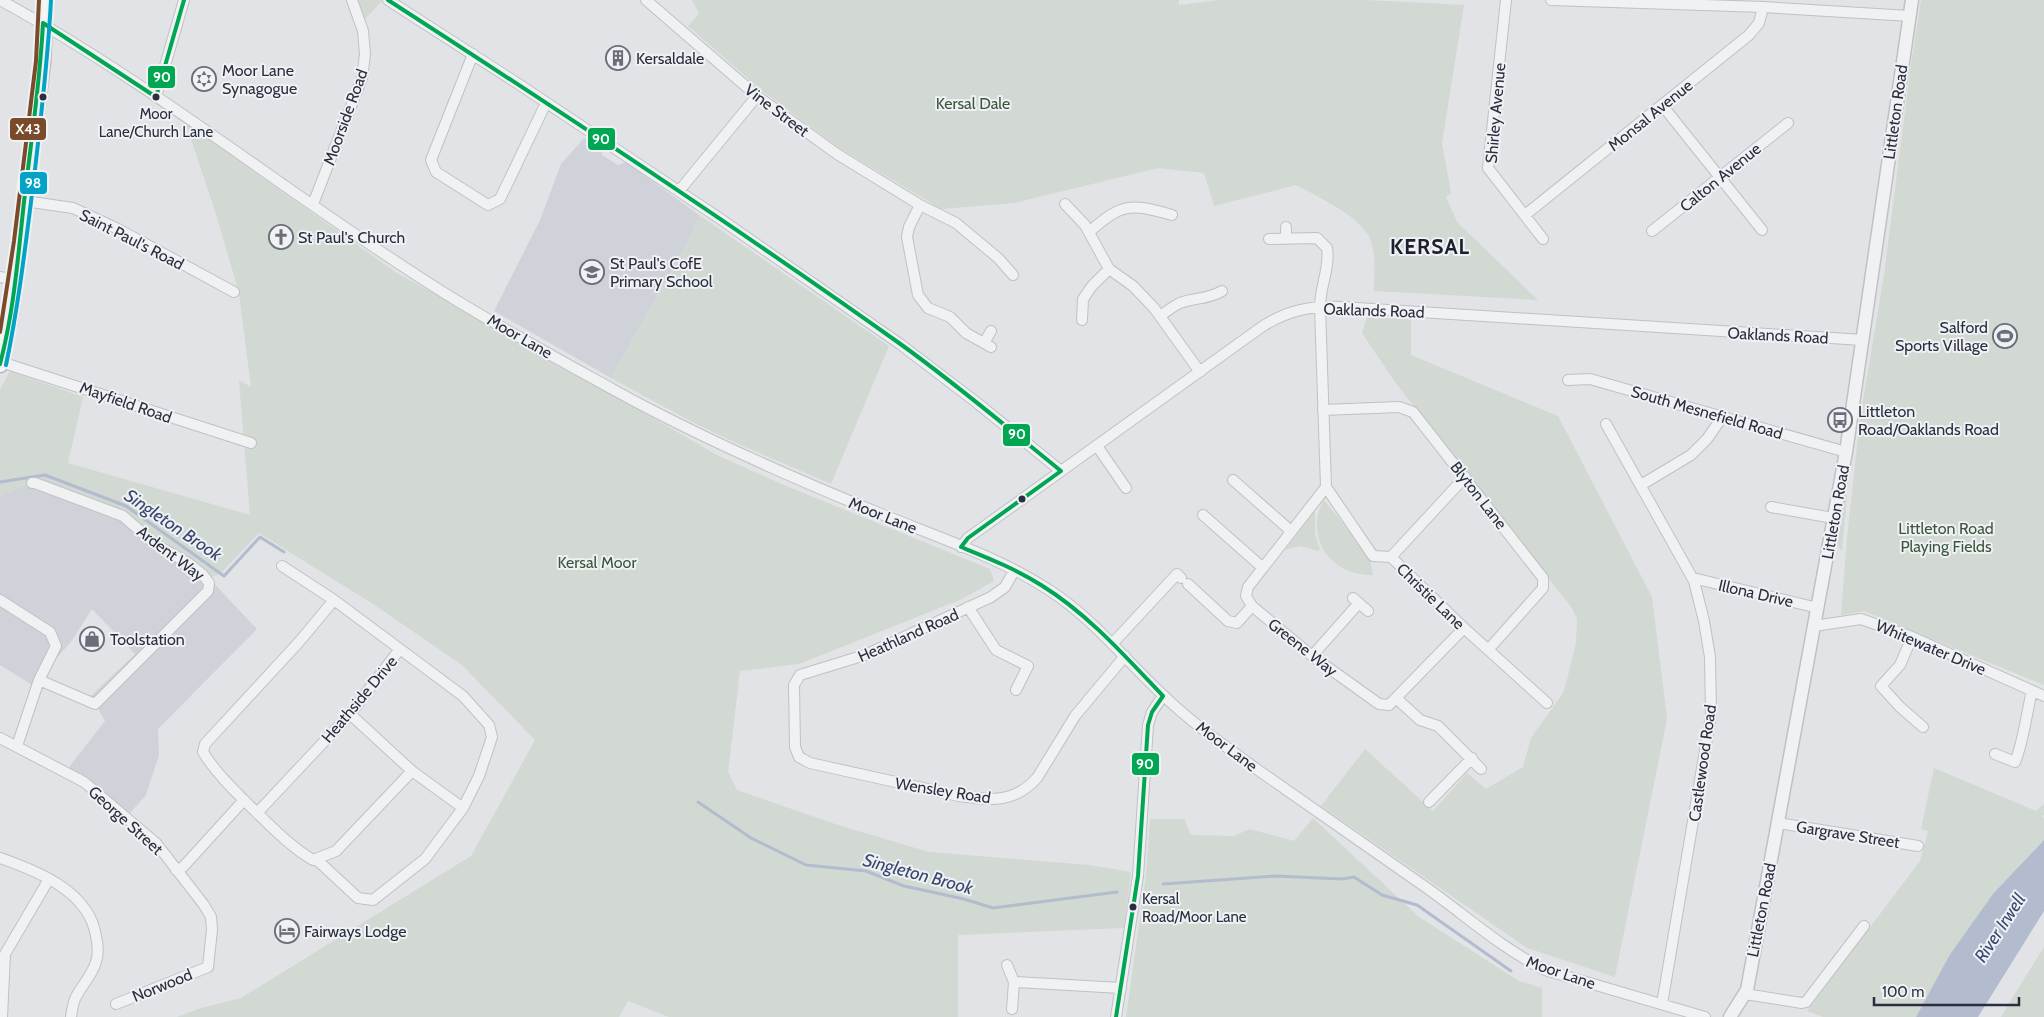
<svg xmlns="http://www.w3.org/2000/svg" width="2044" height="1017" viewBox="0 0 2044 1017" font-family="Cabin,sans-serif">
	<rect width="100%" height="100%" fill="#e1e3e6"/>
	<!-- built -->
	<path fill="#d0d2d9" d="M584 138 602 147V155L618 165 626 162 699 215 692 234 611 378 494 311 540 220 561 164Z
		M45 477 123 513 207 576 257 629 158 729 159 755 146 795 130 813 69 767 105 721 91 696 135 654 92 609 71 642 32 685 0 665V496Z"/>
	<!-- green -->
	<path fill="#d1d9d2" d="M358 0H381L382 1 365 19Z
		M692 0H1179V5L1220 0H1365L1464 5 1442 143 1451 193 1446 197 1457 222 1538 300 1374 291C1374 274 1377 253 1369 237 1358 215 1318 197 1296 185L1214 206 1204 173 1158 168 1014 203 941 209 841 149 761 90 688 26 699 14Z
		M1921 0H2044V685L1864 611 1841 615 1847 538 1860 419 1884 275 1911 65Z
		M186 124 397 273 545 355 717 455 779 483 990 569 994 581 962 599 799 664 740 671 728 772 737 790 838 825 929 852 1089 865 1131 872 1124 928 958 935V1017H669L628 1001 619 1017H177L198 1009 241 998 471 856 535 740 462 665 373 604 259 533 220 574 209 578 123 513 45 478 0 496V389L10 371 83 397 68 463 250 515 239 380 251 387 239 293 216 214Z
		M699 215 889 346 831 484 743 446 694 423 611 378 692 234Z
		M1367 317 1411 319V355L1558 416 1652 597 1667 719 1615 977 1527 948 1321 806 1365 749 1433 811 1467 773 1486 789 1523 767 1531 738 1563 693 1567 680 1576 643 1577 619 1572 608 1395 382 1362 333Z
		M1844 495 1847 496 1842 551 1837 545 1836 540Z
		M1324 500 1369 556 1373 575C1342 576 1316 555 1317 522 1317 515 1320 506 1324 500Z
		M1315 511V535L1320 549 1318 551 1301 546 1285 550Z
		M1934 768 2036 811 2044 804V815L2042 816 2044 818V840L2021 864 1949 956 1916 1017H1823L1807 1011 1920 861 1928 831 1921 829Z
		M1313 818 1419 917 1519 981 1542 988V1017H1126L1146 875 1150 819H1184L1191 835 1234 836 1250 829 1294 841Z
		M2044 947V1017H2001L2006 1008Z"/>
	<!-- water -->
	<path fill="#b2bcce" d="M2044 840V911L1978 1017H1916L1949 956 1993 894Z"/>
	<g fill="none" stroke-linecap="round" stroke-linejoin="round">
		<!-- stream -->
		<path stroke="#b2bcce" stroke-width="3" d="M0 482 45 475 126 506 224 576 260 537 284 552
			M698 802 751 838 806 865 866 871 904 886 964 899 993 908 1117 892
			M1163 884 1276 876 1342 879 1354 877 1382 895 1417 905 1511 971"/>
		<defs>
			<path id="minor" d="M0 0C157 86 295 200 446 294 501 328 558 359 614 390 701 438 790 477 881 514 935 536 1001 558 1049 590 1094 619 1125 660 1164 696 1193 724 1226 747 1258 770 1313 809 1369 847 1424 886 1464 914 1501 948 1545 970L1705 1017
				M388 0 520 85 719 218 900 344 976 402 1061 471
				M646 0 757 96 837 154 920 205 956 223 998 258 1013 275
				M1506 0 1488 168 1543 239
				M1551 0 1763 7 1910 16
				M473 54 431 160 436 172 488 205 500 199 546 103
				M156 97 184 0
				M1662 105 1762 230
				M679 191 757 96
				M24 201 73 208 118 229 234 292
				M313 204 362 78 365 54 363 31 352 0
				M1065 204 1085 225 1109 269 1133 286 1154 308 1200 372
				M920 205 909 227 907 237 918 295 928 308 950 317 966 333 991 347
				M1525 215 1749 35 1759 23 1763 7
				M1286 227V239
				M1652 231 1788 123
				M1089 232C1122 203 1130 203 1172 215
				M1269 239 1317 238 1327 248C1330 269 1320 286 1320 307L1326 487 1373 556 1391 557 1464 628 1547 703
				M0 277 15 280
				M1160 316C1166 312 1173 306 1180 303 1196 297 1207 300 1222 291
				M1082 320 1083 299 1092 286 1109 269
				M984 343 991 331
				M1 362 251 443
				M1568 380 1590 379 1846 452
				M1323 410 1399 407 1413 412 1543 578V588L1488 650
				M1606 424 1694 581 1704 621 1710 657 1711 715 1662 1004
				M1097 446 1126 488
				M1233 480 1291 531
				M32 483H35L123 516 155 544 188 563 203 575 209 583 208 591 95 704 39 680
				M1641 485 1691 455 1707 439 1723 416
				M1326 487 1248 587 1246 596 1252 606 1312 656 1379 704 1389 705 1464 628
				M1771 507 1833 518
				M1203 515 1263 568
				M961 547 968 538 1263 326C1289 310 1309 306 1341 307L1863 340
				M1391 557 1465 477
				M282 566 334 600 463 696 489 725 492 737 479 776 463 808 425 859 373 900 358 898 316 859
				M1014 571 1005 587 991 597 865 655 800 675 794 685 795 747 799 757 810 763 959 796C991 800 1013 804 1037 778L1075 716 1125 656
				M1694 581 1697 579 1818 608
				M1188 584 1228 621 1237 623 1252 606
				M1353 598 1368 611
				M0 600 50 632 56 646 39 680 17 746
				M334 600 299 642 205 744 203 752C217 775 238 794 257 813 275 830 291 847 313 860L336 851 412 771
				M968 607 996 650 1028 666 1016 690
				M1814 626 1861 619 1912 637 2044 696
				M1912 637 1900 665 1881 686 1900 707 1923 727
				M1113 643 1177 574 1181 578
				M1312 656 1359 603
				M1396 698 1420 720 1438 726 1481 769
				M350 714 412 771 463 808
				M0 738 84 782 156 843 204 905 211 917 212 930 208 967 116 1004
				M1995 754 2015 762C2024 740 2026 715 2032 691
				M1429 802 1472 758
				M257 813 350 714 400 649
				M1778 823 1918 846
				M0 858C37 871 89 891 96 936 98 945 99 953 96 962 92 975 83 984 77 995 73 1001 72 1010 71 1017
				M176 870 183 867 244 800
				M1007 965 1014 982
				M1745 994 1802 1003 1806 1002 1864 926
				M1012 1009 1014 982 1121 988
				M2 1017 5 954 49 879
				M1116 1017 1138 876 1148 725 1152 712 1163 696"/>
			<path id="tertiary" d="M1730 1017 1747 990 1846 452 1912 0"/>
			<path id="trunk" d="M0 364 10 314 20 242 42 62 45 0"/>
		</defs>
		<!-- minor casing -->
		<use href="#minor" stroke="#c0c1c4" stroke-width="12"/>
		<!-- tertiary casing -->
		<use href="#tertiary" stroke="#c0c1c4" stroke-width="15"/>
		<!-- trunk casing -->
		<use href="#trunk" stroke="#b4b6ba" stroke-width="19"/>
		<!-- minor -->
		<use href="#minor" stroke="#f0f1f3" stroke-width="10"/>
		<!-- tertiary -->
		<use href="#tertiary" stroke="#f0f1f3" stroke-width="12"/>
		<!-- trunk -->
		<use href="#trunk" stroke="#f5f5f6" stroke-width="16"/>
		<defs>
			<path id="bus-1" d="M388 0C560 111 732 224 899 343 955 383 1008 428 1061 471L968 538 961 547C988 558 1016 569 1041 585 1088 614 1125 656 1163 696L1152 712 1148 725 1138 876 1116 1017
				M43 23 156 97 184 0
				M0 364C14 311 18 256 24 202 31 142 40 83 43 23"/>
			<path id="bus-2" d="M6 365C19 303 26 241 34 178 41 118 48 60 51 0"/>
			<path id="bus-3" d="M0 332 14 241 36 61 39 0"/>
		</defs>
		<!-- bus-1 casing -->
		<use href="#bus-1" stroke="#eff1f5" stroke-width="8"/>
		<!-- bus-2 casing -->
		<use href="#bus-2" stroke="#eff1f5" stroke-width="8"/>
		<!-- bus-3 casing -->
		<use href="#bus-3" stroke="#eff1f5" stroke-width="8"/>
		<!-- bus-1 -->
		<use href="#bus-1" stroke="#00a651" stroke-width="4"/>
		<!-- bus-2 -->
		<use href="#bus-2" stroke="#02a3c7" stroke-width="4"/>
		<!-- bus-3 -->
		<use href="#bus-3" stroke="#7a4b2a" stroke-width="4"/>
	</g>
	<!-- icons -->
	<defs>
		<symbol id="building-ring" viewBox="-11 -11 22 22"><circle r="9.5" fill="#eff1f5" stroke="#6a6e78" stroke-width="1.5"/><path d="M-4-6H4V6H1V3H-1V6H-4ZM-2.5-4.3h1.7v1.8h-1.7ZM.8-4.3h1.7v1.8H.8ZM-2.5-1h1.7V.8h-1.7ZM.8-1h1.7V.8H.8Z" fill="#6a6e78"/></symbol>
		<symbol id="synagogue-ring" viewBox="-11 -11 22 22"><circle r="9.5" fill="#eff1f5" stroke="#6a6e78" stroke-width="1.5"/><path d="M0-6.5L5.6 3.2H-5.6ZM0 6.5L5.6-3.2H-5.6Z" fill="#6a6e78"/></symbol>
		<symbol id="church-ring" viewBox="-11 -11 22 22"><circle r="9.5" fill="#eff1f5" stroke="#6a6e78" stroke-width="1.5"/><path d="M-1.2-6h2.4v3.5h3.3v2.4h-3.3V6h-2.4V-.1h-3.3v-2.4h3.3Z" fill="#6a6e78"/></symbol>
		<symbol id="school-ring" viewBox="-11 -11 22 22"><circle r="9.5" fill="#eff1f5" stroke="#6a6e78" stroke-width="1.5"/><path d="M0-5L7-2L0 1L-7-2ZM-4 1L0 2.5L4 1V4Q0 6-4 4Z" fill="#6a6e78"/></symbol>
		<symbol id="stadium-ring" viewBox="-11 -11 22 22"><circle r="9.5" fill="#eff1f5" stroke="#6a6e78" stroke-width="1.5"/><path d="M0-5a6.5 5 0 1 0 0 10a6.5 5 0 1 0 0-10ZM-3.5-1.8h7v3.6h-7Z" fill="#6a6e78"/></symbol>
		<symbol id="bus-ring" viewBox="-11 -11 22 22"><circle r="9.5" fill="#eff1f5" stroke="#6a6e78" stroke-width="1.5"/><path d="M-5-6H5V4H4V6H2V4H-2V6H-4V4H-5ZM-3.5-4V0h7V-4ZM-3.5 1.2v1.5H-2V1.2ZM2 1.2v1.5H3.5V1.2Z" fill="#6a6e78"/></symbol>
		<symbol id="shop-ring" viewBox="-11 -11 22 22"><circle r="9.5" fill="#eff1f5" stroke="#6a6e78" stroke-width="1.5"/><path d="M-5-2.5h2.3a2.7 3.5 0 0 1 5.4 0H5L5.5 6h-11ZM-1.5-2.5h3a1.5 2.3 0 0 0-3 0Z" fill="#6a6e78"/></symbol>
		<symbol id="hotel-ring" viewBox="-11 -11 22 22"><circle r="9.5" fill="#eff1f5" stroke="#6a6e78" stroke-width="1.5"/><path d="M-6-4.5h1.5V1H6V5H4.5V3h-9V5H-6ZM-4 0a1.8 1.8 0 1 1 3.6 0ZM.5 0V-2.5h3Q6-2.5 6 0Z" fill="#6a6e78"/></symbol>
	</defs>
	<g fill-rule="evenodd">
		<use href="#building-ring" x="604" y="44" width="28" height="28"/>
		<use href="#synagogue-ring" x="190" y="65" width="28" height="28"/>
		<use href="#church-ring" x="267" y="223" width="28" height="28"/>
		<use href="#school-ring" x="578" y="258" width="28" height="28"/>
		<use href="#stadium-ring" x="1991" y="322" width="28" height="28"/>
		<use href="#bus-ring" x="1826" y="406" width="28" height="28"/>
		<use href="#shop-ring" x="78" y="625" width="28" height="28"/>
		<use href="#hotel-ring" x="273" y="917" width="28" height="28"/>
	</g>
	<!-- markers -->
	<g fill="#2a2f3d" stroke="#eff1f5" stroke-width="2">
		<circle cx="43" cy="97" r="4.5"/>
		<circle cx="156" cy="97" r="4.5"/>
		<circle cx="1022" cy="499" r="4.5"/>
		<circle cx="1133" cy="907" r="4.5"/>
	</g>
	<g text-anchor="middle" stroke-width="4" stroke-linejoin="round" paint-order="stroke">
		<!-- bus labels -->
		<g font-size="15" fill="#2a2f3d" stroke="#eff1f5">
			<text x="156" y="119">Moor<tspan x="156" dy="18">Lane/Church Lane</tspan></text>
			<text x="1142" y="904" text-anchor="start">Kersal<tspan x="1142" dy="18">Road/Moor Lane</tspan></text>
		</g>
		<!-- poi labels -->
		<g font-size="16" fill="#2a2f3d" stroke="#eff1f5" text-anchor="start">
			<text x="636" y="64">Kersaldale</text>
			<text x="222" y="76">Moor Lane<tspan x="222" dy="18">Synagogue</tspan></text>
			<text x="298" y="243">St Paul's Church</text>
			<text x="610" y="269">St Paul's CofE<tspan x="610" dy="18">Primary School</tspan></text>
			<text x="1988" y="333" text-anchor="end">Salford<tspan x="1988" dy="18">Sports Village</tspan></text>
			<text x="1858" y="417">Littleton<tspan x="1858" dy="18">Road/Oaklands Road</tspan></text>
			<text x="110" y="645">Toolstation</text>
			<text x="304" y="937">Fairways Lodge</text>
		</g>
		<!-- park labels -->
		<g font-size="16" fill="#3b5739" stroke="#eff1f5">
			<text x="973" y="109">Kersal Dale</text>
			<text x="1946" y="534">Littleton Road<tspan x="1946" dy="18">Playing Fields</tspan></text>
			<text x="597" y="568">Kersal Moor</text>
		</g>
		<!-- street labels -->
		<g font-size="16" fill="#2a2f3d" stroke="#eff1f5">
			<text transform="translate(777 110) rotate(37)" y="6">Vine Street</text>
			<text transform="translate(1895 112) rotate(-82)" y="6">Littleton Road</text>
			<text transform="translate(1495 113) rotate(-85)" y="6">Shirley Avenue</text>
			<text transform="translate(1650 115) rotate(-39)" y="6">Monsal Avenue</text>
			<text transform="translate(345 117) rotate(-70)" y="6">Moorside Road</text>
			<text transform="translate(1720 177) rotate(-39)" y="6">Calton Avenue</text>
			<text transform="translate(132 239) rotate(27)" y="6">Saint Paul's Road</text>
			<text transform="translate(1374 310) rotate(2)" y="6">Oaklands Road</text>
			<text transform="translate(1778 335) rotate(3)" y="6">Oaklands Road</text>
			<text transform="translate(520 336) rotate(30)" y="6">Moor Lane</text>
			<text transform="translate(126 402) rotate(19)" y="6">Mayfield Road</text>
			<text transform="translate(1707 412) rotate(16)" y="6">South Mesnefield Road</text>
			<text transform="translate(1479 495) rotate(52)" y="6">Blyton Lane</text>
			<text transform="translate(1835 512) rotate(-80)" y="6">Littleton Road</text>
			<text transform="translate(883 515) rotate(22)" y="6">Moor Lane</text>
			<text transform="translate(171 553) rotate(37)" y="6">Ardent Way</text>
			<text transform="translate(1756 593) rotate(13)" y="6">Illona Drive</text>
			<text transform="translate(1431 596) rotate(44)" y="6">Christie Lane</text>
			<text transform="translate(908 635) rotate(-24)" y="6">Heathland Road</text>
			<text transform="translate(1303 647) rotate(38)" y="6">Greene Way</text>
			<text transform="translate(1931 647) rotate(23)" y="6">Whitewater Drive</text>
			<text transform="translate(359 699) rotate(-50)" y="6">Heathside Drive</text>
			<text transform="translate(1227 746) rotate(37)" y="6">Moor Lane</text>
			<text transform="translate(1702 763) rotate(-82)" y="6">Castlewood Road</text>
			<text transform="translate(943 790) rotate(9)" y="6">Wensley Road</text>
			<text transform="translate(126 820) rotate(42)" y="6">George Street</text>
			<text transform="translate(1848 834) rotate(9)" y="6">Gargrave Street</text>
			<text transform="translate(1761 910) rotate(-79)" y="6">Littleton Road</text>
			<text transform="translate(1561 972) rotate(19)" y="6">Moor Lane</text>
			<text transform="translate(162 985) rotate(-22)" y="6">Norwood</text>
		</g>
		<!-- water labels -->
		<g font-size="18" font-style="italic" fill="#38496d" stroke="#eff1f5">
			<text transform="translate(173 525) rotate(34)" y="6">Singleton Brook</text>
			<text transform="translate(918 874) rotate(15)" y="6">Singleton Brook</text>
			<text transform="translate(2000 928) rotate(-57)" y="6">River Irwell</text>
		</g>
		<!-- district labels -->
		<g font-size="21" font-weight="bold" letter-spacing="1" fill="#1c202e" stroke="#eff1f5">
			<text x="1430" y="254">KERSAL</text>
		</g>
	</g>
	<g stroke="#eff1f5" stroke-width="2">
		<rect x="147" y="65" width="29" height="24" rx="5" fill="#00a651"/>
		<rect x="9" y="117" width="38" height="24" rx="5" fill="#7a4b2a"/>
		<rect x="587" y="127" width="29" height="24" rx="5" fill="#00a651"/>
		<rect x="19" y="171" width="29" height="24" rx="5" fill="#02a3c7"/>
		<rect x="1002" y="423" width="29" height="24" rx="5" fill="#00a651"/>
		<rect x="1131" y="752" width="29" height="24" rx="5" fill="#00a651"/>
	</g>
	<g font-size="14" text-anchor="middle" font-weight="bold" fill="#fff">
		<text x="162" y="82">90</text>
		<text x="28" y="134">X43</text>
		<text x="601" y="144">90</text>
		<text x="33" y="188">98</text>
		<text x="1017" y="439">90</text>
		<text x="1145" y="769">90</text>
	</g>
	<!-- scale -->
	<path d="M1874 997v8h145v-8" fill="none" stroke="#2a2f3d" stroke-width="2.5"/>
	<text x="1882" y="997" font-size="15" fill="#2a2f3d" stroke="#eff1f5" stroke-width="4" paint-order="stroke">100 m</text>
</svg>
